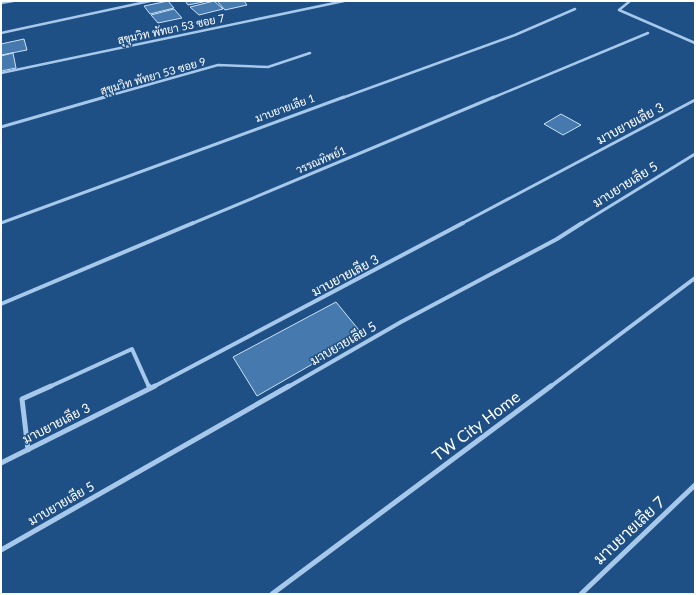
<svg xmlns="http://www.w3.org/2000/svg" width="696" height="595" viewBox="0 0 696 595" font-family="Lato,Sarabun,sans-serif">
	<rect width="100%" height="100%" fill="#1e4f85"/>
	<!-- building -->
	<path fill="#4679ae" stroke="#cae1f8" d="M168 1 174 8 150 14 144 6Z
		M185 1H208L188 5Z
		M214 1 223 9 199 15 190 7Z
		M217 1H244L247 5 225 10Z
		M174 9 182 18 158 23 151 15Z
		M24 39 27 50 1 55V44Z
		M13 53 16 68 1 71V56Z
		M561 114 581 125 563 135 544 124Z
		M336 302 363 335 257 396 233 357Z"/>
	<g fill="none" stroke-linecap="round" stroke-linejoin="round">
		<!-- street-far3 -->
		<path stroke="#a6c8ea" stroke-width="2.5" d="M630 1 619 10 695 43
			M1 3 13 1
			M1 33 150 1
			M1 73 344 1
			M101 98 218 65 268 67 310 53
			M342 98 515 35 575 9
			M492 98 648 33"/>
		<!-- street-far2 -->
		<path stroke="#a6c8ea" stroke-width="3" d="M1 127 105 97
			M1 223 344 97
			M191 224 494 97
			M461 224 695 100
			M581 224 695 154"/>
		<!-- street-far1 -->
		<path stroke="#a6c8ea" stroke-width="4" d="M1 304 193 223
			M49 387 132 349 149 387
			M153 387 463 223
			M288 387 401 322 557 239 582 223
			M550 387 695 278"/>
		<!-- street -->
		<path stroke="#a6c8ea" stroke-width="5" d="M149 386 150 388
			M28 450 22 399 51 386
			M1 463 155 386
			M1 550 289 386
			M272 594 551 386
			M581 594 695 485"/>
	</g>
	<g text-anchor="middle" stroke-width="3" stroke-linejoin="round" paint-order="stroke">
		<!-- far-street labels -->
		<g font-size="11" fill="#fff" stroke="#1e4f85">
			<text transform="translate(171 29) rotate(-12)" y="4">สุขุมวิท พัทยา 53 ซอย 7</text>
			<text transform="translate(153 76) rotate(-16)" y="4">สุขุมวิท พัทยา 53 ซอย 9</text>
			<text transform="translate(285 108) rotate(-20)" y="4">มาบยายเลีย 1</text>
			<text transform="translate(321 160) rotate(-23)" y="4">วรรณทิพย์1</text>
		</g>
		<!-- street labels -->
		<g font-size="13" fill="#fff" stroke="#1e4f85">
			<text transform="translate(630 123) rotate(-28)" y="5">มาบยายเลีย 3</text>
			<text transform="translate(625 184) rotate(-32)" y="5">มาบยายเลีย 5</text>
			<text transform="translate(345 275) rotate(-28)" y="5">มาบยายเลีย 3</text>
			<text transform="translate(343 343) rotate(-30)" y="5">มาบยายเลีย 5</text>
			<text transform="translate(56 423) rotate(-27)" y="5">มาบยายเลีย 3</text>
			<text transform="translate(61 503) rotate(-30)" y="5">มาบยายเลีย 5</text>
		</g>
		<!-- near-street labels -->
		<g font-size="16" fill="#fff" stroke="#1e4f85">
			<text transform="translate(476 426) rotate(-37)" y="6">TW City Home</text>
			<text transform="translate(629 530) rotate(-43)" y="6">มาบยายเลีย 7</text>
		</g>
	</g>
	<!-- border -->
	<rect width="696" height="595" fill="none" stroke="#ffffff" stroke-width="4"/>
</svg>
